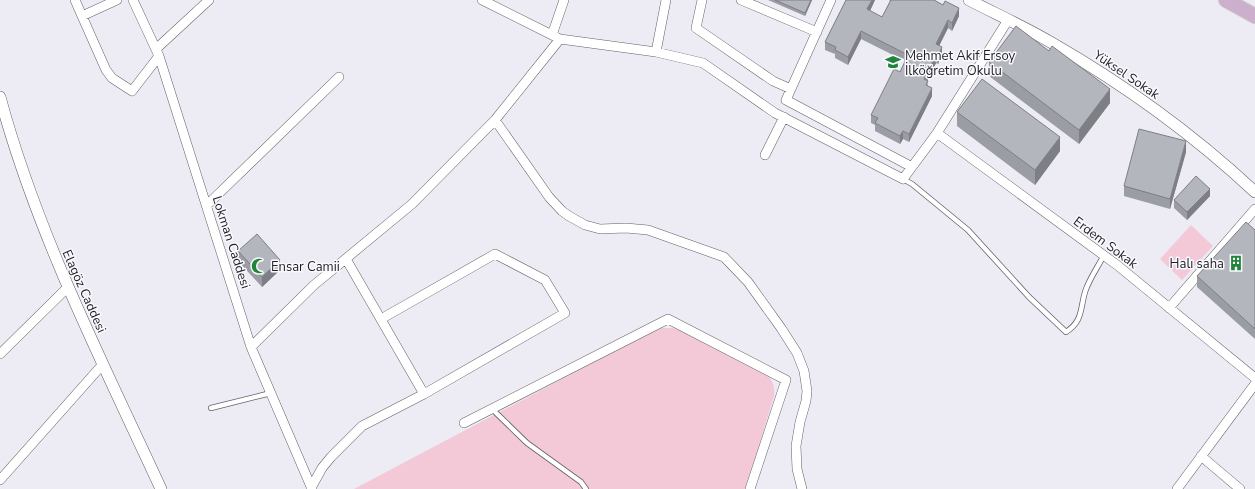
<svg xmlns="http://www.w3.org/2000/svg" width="1255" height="489" viewBox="0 0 1255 489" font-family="'Nunito Sans',sans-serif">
	<rect width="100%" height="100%" fill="#edebf3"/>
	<!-- green -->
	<path fill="#f3c9d7" d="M1191 225 1213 246 1182 280 1160 259Z
		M662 328H673L679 330 766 373C773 380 775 387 774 396L746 489H354L657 329Z"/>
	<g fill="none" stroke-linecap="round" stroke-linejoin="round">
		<defs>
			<path id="service" d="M903 179 912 184 968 230 1029 297 1066 332C1083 321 1080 309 1085 292 1089 279 1098 267 1104 255
				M211 408 271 393
				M492 409 527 443 581 482 586 489"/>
			<path id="minor" d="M75 0 82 16 117 0
				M133 0 159 56 251 347 312 489
				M482 0 560 39 656 52 703 63 775 113 903 179 937 133 1008 20
				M702 0 696 28 773 81 791 89
				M741 0 817 32
				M831 0 786 100 912 167
				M82 16 106 70 112 78 132 91 159 56
				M552 35 564 0
				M156 49 209 0
				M656 52 666 0
				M495 120 549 197 562 211 569 216 585 225 600 229 626 228 648 230 724 257 748 282 781 328 797 353 804 371 807 391 806 401 800 422 796 446 797 469 802 489
				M937 133 1117 265 1255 378
				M765 155 784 117
				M207 205 339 77
				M346 259 424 394
				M1169 308 1255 209
				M251 347 314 285 412 204 495 120 560 39
				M0 354 68 287
				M464 423 668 319 786 380 750 489
				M1201 456 1240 489
				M0 480 103 364
				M311 488 322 468 331 457 362 426 424 394 565 313 545 280 495 254 381 319
				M1177 489 1255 384"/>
			<path id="tertiary" d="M969 0C996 14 1025 27 1052 43 1125 85 1194 135 1255 192
				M0 97C37 234 102 361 161 489"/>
			<path id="primary" d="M1226 0 1255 16"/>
		</defs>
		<!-- service casing -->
		<use href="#service" stroke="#626167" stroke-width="6"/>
		<!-- minor casing -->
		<use href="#minor" stroke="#626167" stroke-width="10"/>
		<!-- tertiary casing -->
		<use href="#tertiary" stroke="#626167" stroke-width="12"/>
		<!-- primary casing -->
		<use href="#primary" stroke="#c9c9ca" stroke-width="16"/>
		<!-- service -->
		<use href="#service" stroke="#fff" stroke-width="4.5"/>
		<!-- minor -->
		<use href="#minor" stroke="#fff" stroke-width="9"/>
		<!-- tertiary -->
		<use href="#tertiary" stroke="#fff" stroke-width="11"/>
		<!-- primary -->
		<use href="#primary" stroke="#ccafcc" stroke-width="14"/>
	</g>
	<!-- wall -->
	<path fill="#9a9da3" d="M768 0H812L805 16Z
		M846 0H875L870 11 882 17 890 1 889 0H934L959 16 952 31 948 28 939 46 942 55 938 64 936 63 927 81 928 86 932 96 909 142 903 139 900 144 875 131V125L871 123V115L900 72 905 61 861 39 848 65 835 58V54L825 50V42Z
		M989 62 1110 103 1079 144 989 76Z
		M957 112 1060 151 1035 185 957 126Z
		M1186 152 1170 209 1124 196V186Z
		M1210 196 1187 220 1174 208V200Z
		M1255 230V339L1197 287V276Z
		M238 251 280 270 262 287 238 261Z"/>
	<!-- shaded-wall -->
	<path fill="#7d7f84" d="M811 0H812L805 16V13Z
		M872 0H875L867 17V9Z
		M959 8V16L952 31V23Z
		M948 20V28L936 52V44Z
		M861 31V39L848 65V57Z
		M942 47V55L938 64V56Z
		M936 55V63L924 87V79Z
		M932 88V96L909 142V134Z
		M1110 89V103L1079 144V130Z
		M903 131V139L900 144V136Z
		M1060 137V151L1035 185V170Z
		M1186 141V152L1170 209V199Z
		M1210 189V196L1187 220V212Z
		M280 260V270L262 287V277Z"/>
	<!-- building -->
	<path fill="#b3b6bd" stroke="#7d7f84" d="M775 0H811L805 13Z
		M846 0H872L867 9 882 17 891 0H934L943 5 945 1 959 8 952 23 948 20 936 44 942 47 938 56 936 55 924 79 928 81 926 85 932 88 909 134 903 131 900 136 875 123 878 118 871 115 894 69 900 72 908 55 861 31 848 57 835 50 836 47 825 42Z
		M1016 26 1049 51 1052 46 1110 89 1079 130 989 62Z
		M982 79 1060 137 1035 170 957 112Z
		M1139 129 1186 141 1170 199 1124 186Z
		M1196 176 1210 189 1187 212 1174 200Z
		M1246 222 1255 230V329L1197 276Z
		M257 234 280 260 262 277 238 251Z"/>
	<!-- icons -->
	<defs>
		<symbol id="school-bare" viewBox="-9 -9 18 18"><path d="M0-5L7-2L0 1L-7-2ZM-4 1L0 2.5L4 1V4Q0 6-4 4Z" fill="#1e853a" stroke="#faf9ff" stroke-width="2.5" paint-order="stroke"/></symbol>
		<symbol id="building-bare" viewBox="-9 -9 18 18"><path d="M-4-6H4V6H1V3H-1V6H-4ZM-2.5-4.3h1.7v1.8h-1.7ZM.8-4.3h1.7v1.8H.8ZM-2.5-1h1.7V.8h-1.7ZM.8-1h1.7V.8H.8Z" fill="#1e853a" stroke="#faf9ff" stroke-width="2.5" paint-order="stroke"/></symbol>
		<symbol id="mosque-bare" viewBox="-9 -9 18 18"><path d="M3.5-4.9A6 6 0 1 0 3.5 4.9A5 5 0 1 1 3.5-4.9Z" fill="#1e853a" stroke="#faf9ff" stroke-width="2.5" paint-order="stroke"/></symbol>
	</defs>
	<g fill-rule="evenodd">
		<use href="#school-bare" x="882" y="51" width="22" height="22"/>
		<use href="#building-bare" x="1225" y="252" width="22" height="22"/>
		<use href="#mosque-bare" x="248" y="255" width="22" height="22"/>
	</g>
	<g text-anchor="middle" stroke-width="3" stroke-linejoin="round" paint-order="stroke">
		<!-- poi labels -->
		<g font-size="13" fill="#1f1f21" stroke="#faf9ff" text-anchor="start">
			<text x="905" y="60">Mehmet Akif Ersoy<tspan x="905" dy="15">İlköğretim Okulu</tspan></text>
			<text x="1224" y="268" text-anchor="end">Halı saha</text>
			<text x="271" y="271">Ensar Camii</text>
		</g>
		<!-- street labels -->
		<g font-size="13" fill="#1f1f21" stroke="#faf9ff">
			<text transform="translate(1127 74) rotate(34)" y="5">Yüksel Sokak</text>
			<text transform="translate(232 242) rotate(72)" y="5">Lokman Caddesi</text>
			<text transform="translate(1106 242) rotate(37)" y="5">Erdem Sokak</text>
			<text transform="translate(85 291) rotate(66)" y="5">Elagöz Caddesi</text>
		</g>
	</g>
</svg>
